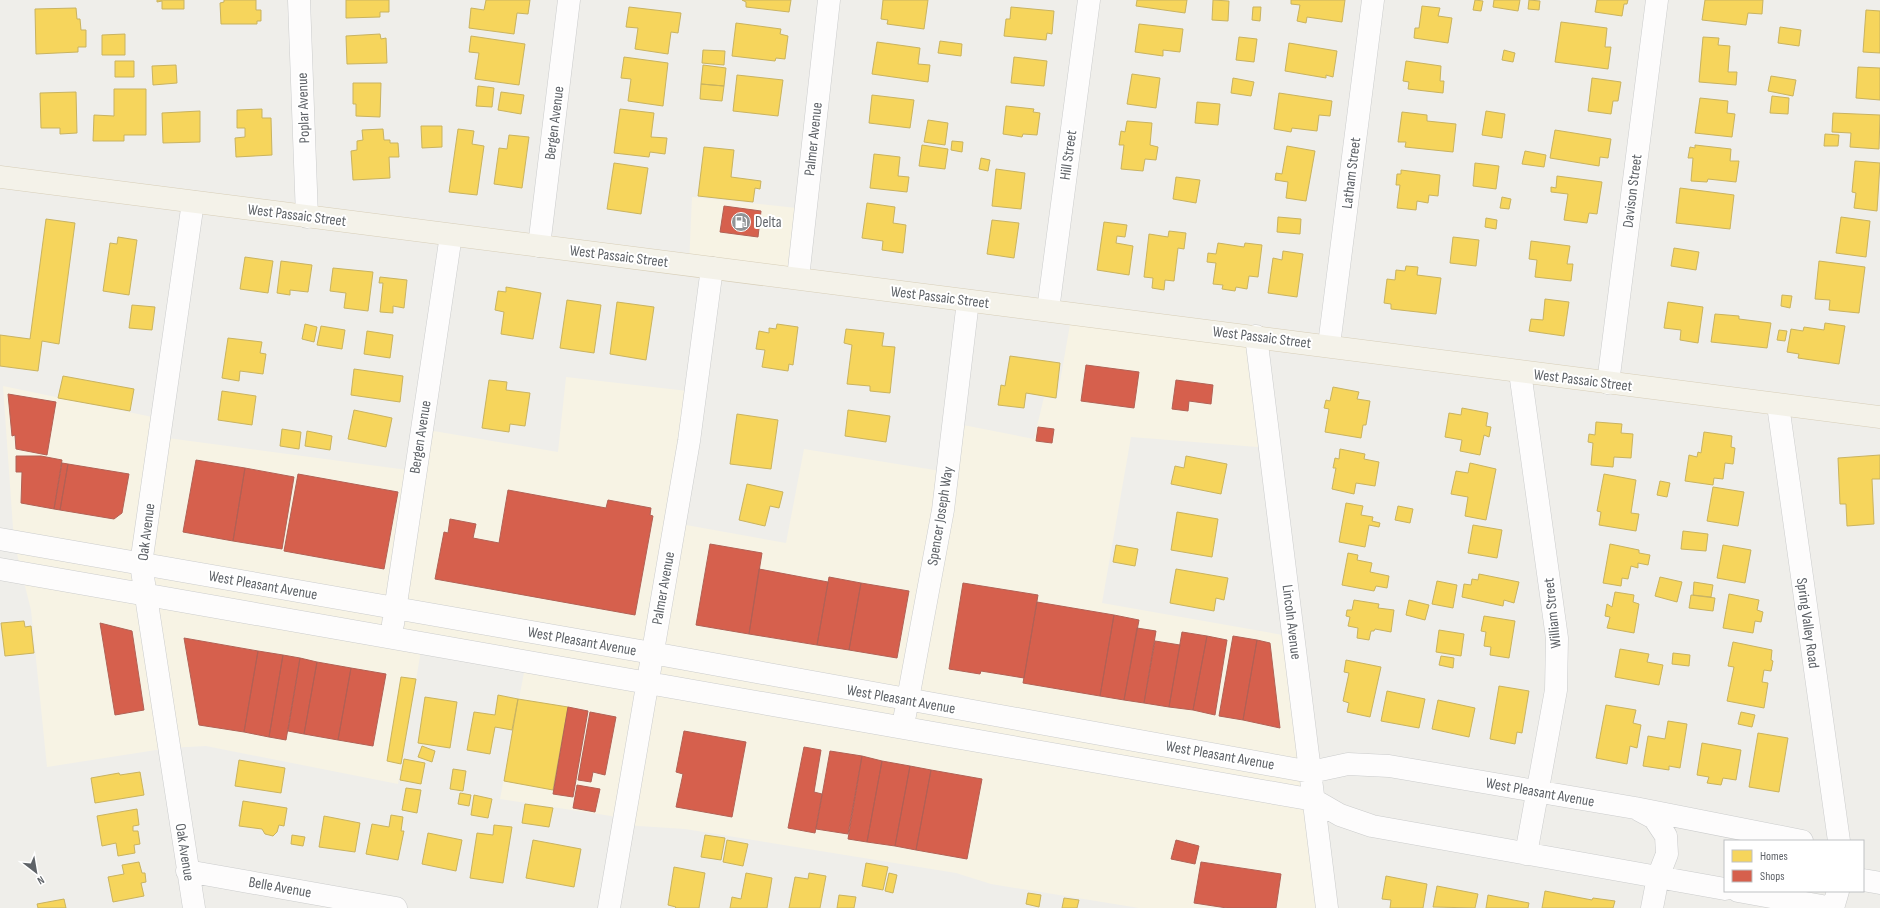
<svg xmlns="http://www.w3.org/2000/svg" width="1880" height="908" viewBox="0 0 1880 908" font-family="'Sofia Sans Condensed',sans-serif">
	<rect width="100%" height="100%" fill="#efeeea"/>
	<!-- commercial -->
	<path fill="#f7f3e4" d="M692 197 806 209 798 278 689 265Z
		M1072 313 1256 336 1270 448 1131 437 1102 603 1294 637 1327 908H1139L991 884 956 873 685 829 623 825 624 818 500 799 526 662 422 645 398 784 206 746 169 748 47 767 31 610 14 542 3 386 162 419 160 437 415 471 422 429 558 452 566 377 696 392 675 523 786 543 804 449 947 472 953 423 1034 439 1044 397 1057 399Z"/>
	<!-- homes -->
	<path fill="#f6d55c" stroke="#c9b360" d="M157 0H184V9H162V1L157 2Z
		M224 0H256V10H261V21H257V24H221L220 3 224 2Z
		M346 0H389V12H380V17L346 18Z
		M486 0H530L528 14 517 13 514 34 469 28 471 8 484 10Z
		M742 0H791L789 12 746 7V2Z
		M883 0H928L924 29 887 24 888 20 881 19Z
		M1137 0H1187L1185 13 1136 6Z
		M1213 0 1229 1 1228 21 1212 20Z
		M1291 0H1345L1342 22 1307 17 1306 23 1297 21 1300 5 1291 4Z
		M1475 0 1483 1 1481 11 1473 10Z
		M1494 0H1520L1518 11 1493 7Z
		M1529 0 1540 1 1539 10 1528 9Z
		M1597 0H1628L1627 4H1624L1622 16 1595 12Z
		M1705 0H1763L1762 14 1748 13 1746 25 1702 20Z
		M1422 6 1440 8 1438 16 1452 18 1448 43 1414 38 1415 28H1419Z
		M629 7 681 13 678 33 671 32 668 54 635 49 638 28 626 27Z
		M1011 7 1054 11 1052 34 1047 33 1046 40 1004 36 1006 19H1010Z
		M1253 7H1261L1260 21 1252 20Z
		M76 8 77 19H80L81 30H86V47H78V52L36 54 35 9Z
		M1866 10 1880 11V53L1863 52Z
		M1561 22 1607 28 1605 47H1611L1608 69 1555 62Z
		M736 23 781 29 780 34 788 36 785 59 776 58 775 61 732 56Z
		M1139 24 1183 29 1180 52 1163 50V56L1135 52Z
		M1780 27 1801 30 1799 46 1778 43Z
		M125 34V55H102V35Z
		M380 34 381 39 386 38 387 63 347 64 346 36Z
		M471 36 525 44 519 85 475 79 479 53 469 52Z
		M1239 37 1257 39 1254 62 1236 60Z
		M1703 37 1719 38 1718 45 1730 46 1728 72H1737L1736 85 1699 82Z
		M940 41 962 44 961 56 938 53Z
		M877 42 920 48 918 64 930 65 928 82 872 74Z
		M1289 43 1337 51 1333 77 1326 75V78L1285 71Z
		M703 50 725 51 724 65 702 63Z
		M1504 50 1515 53 1513 62 1502 60Z
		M624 57 668 63 663 106 628 101 631 79 621 78Z
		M1014 57 1047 61 1044 86 1011 83Z
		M115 61H134V77H115Z
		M1406 61 1441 66 1440 81H1444L1443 93 1408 89 1409 82 1403 81Z
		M176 65 177 83 153 85 152 66Z
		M703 65 726 68 724 86 701 84Z
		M1858 67 1880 68V100L1856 98Z
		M1132 74 1160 78 1156 108 1127 104Z
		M737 75 783 80 778 116 733 111Z
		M1771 76 1796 80 1793 96 1768 91Z
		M1233 78 1254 82 1251 96 1231 93Z
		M1592 78 1621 82 1618 101H1613L1611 114 1588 111Z
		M353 83H381L380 117 356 116V104H353Z
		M701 84 724 86 722 101 700 99Z
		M478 86 494 88 492 107 476 106Z
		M114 89H146V135H124V141H93L94 115 114 116Z
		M76 92 77 133 60 134V128H41L40 93Z
		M501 92 524 95 521 114 498 110Z
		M1279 93 1332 101 1330 116 1319 115 1317 131 1292 128 1291 132 1274 129Z
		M872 95 914 100 910 128 869 123Z
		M1772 96 1789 98 1788 114 1770 113Z
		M1700 98 1728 101 1727 113 1735 114 1732 137 1695 133Z
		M1197 102 1220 104 1218 125 1195 123Z
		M1006 106 1034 109 1033 112 1040 113 1037 135 1023 134 1022 137 1003 134Z
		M262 109V118H271L272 155 236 157 235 138 245 137V128H237V110Z
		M620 109 654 113 651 137 667 138 665 154 650 152 649 157 614 153Z
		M200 111V142L163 143 162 113Z
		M1486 111 1505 114 1502 138 1482 135Z
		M1402 112 1427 115V121L1456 124 1453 152 1405 147 1406 142H1398Z
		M1833 113 1880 115 1879 149 1850 147 1851 133 1832 132Z
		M928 120 948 123 945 145 924 142Z
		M1127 121 1152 123 1150 145 1158 147 1156 160 1145 159 1143 171 1121 169 1124 145H1119L1121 131 1125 132Z
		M421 126H442V147L422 148Z
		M383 129 384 140H390V143H398L399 157H389L390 178 353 180 351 151 357 150V141L363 140 362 130Z
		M458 129 474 131 472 144 484 146 477 195 449 192Z
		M1555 130 1611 139 1608 158 1600 157 1599 166 1550 158Z
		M1825 134 1839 135 1838 146H1824Z
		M509 135 529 137 522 188 494 184 499 148 507 149Z
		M952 141 963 142 962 152 951 150Z
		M922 145 948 149 945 169 919 166Z
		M1695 145 1731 149 1730 161H1739L1736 182 1708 179 1707 182 1691 181 1693 158H1688L1690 147 1695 148Z
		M1287 146 1315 151 1306 201 1286 198 1288 182 1275 180 1276 173 1282 174Z
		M704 147 734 150 731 177 761 181 760 189 755 188 753 202 698 196Z
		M1525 151 1546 155 1544 167 1522 164Z
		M874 154 900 157 898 176 909 177 907 192 870 188Z
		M981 158 990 160 988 171 979 169Z
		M1855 161 1880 163 1877 211 1854 208 1856 193 1852 192Z
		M614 163 648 168 641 214 607 209Z
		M1475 163 1499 166 1496 189 1473 186Z
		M996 169 1025 173 1021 209 992 206Z
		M1401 170 1440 175 1438 196 1429 195 1428 203 1417 201 1416 210 1397 208 1400 185H1396L1397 174H1401Z
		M1557 176 1602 182 1597 214 1589 213 1587 223 1564 220 1568 194 1551 192V187L1556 188Z
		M1176 177 1200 180 1196 203 1173 199Z
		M1680 188 1734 195 1730 229 1676 223Z
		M1502 197 1511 199 1509 209 1500 208Z
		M867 203 895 207 893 223 906 225 903 253 882 250 883 241 862 238Z
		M1278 217 1301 219 1300 234 1277 232Z
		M1841 217 1870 221 1866 257 1836 253Z
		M1486 218 1497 220 1496 229 1485 227Z
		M46 219 75 223 59 344 42 341 38 371 0 366V335L30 339Z
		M992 220 1019 223 1014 258 987 254Z
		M1104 222 1127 225 1125 237 1117 236 1116 243 1133 246 1129 275 1097 270Z
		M1169 231 1186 233 1184 249 1178 248 1174 281 1165 280 1164 290 1152 288 1153 278 1144 277 1149 234 1168 237Z
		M118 237 137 240 129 295 103 291 110 243 117 244Z
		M1453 237 1479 240 1476 266 1450 263Z
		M1531 241 1570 246 1567 264H1573L1571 281 1535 277 1537 260 1529 259Z
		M1218 243 1244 247 1245 243 1262 245 1258 277 1249 276 1247 289 1236 287 1235 291 1222 289 1223 285 1213 284 1216 263 1207 262 1208 253 1216 254Z
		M1674 248 1699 252 1696 270 1671 266Z
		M1283 251 1303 254 1297 297 1268 293 1273 258 1282 260Z
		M245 257 273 261 268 293 240 289Z
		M281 261 312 265 308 292 290 290V295L277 293Z
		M1819 261 1865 267 1859 313 1829 310 1830 300 1815 299Z
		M1406 266 1418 267 1417 275 1441 278 1436 314 1391 309V304L1384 303 1387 279 1395 280 1396 270 1405 271Z
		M333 268 373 272 368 311 344 308 346 293 330 291Z
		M380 277 407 280 404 308 393 306V313L380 312 383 283H379Z
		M506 287 541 293 533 339 501 334 504 312 495 310 498 291 506 292Z
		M1782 295 1792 296 1790 308 1781 306Z
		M1545 299 1569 302 1564 336 1529 331 1531 319 1543 320Z
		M567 300 601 305 594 353 560 348Z
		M617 302 654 307 646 360 610 354Z
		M1668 302 1703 307 1698 343 1680 340 1681 330 1664 328Z
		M132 305 155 307 152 330 129 328Z
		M1715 314 1739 316V319L1771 323 1767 348 1711 342Z
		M1825 323 1845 326 1839 364 1798 358 1799 354 1787 352 1791 329 1803 331 1804 327 1824 330Z
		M305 324 317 327 314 342 302 339Z
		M777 324 798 327 793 365 789 364 788 371 762 367 765 350 756 349 759 331 769 333V328L776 329Z
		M321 326 345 330 342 349 317 345Z
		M846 329 884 333 882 346 895 347 890 393 870 391V386L847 384 852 345 844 343Z
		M1779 330 1787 331 1785 341 1777 340Z
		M367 331 393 335 390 358 364 354Z
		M228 338 262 342 260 353 266 354 263 374 240 371 239 381 222 378Z
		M1010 356 1060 363 1056 398 1026 393 1024 408 998 405 1001 385 1005 386Z
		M354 369 403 376 400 402 351 395Z
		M63 376 134 389 130 411 58 398Z
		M489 380 507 382 506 390 530 393 525 426 510 424 509 432 482 428Z
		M1333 387 1359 392 1357 399 1370 401 1366 425H1363L1361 438 1325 432 1329 409 1324 408 1326 400 1330 401Z
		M222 391 256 396 252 425 218 420Z
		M1462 408 1488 413 1486 426 1491 427 1489 437 1484 435 1480 455 1460 451 1462 440 1445 437 1449 413 1461 415Z
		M354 410 392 418 386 447 348 439Z
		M848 410 890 416 886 442 845 436Z
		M737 414 778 420 771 469 730 464Z
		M1596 422 1622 424 1621 433 1633 434 1631 458 1614 457 1613 467 1591 465 1593 443 1588 442 1589 434 1595 435Z
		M282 429 301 432 299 449 280 446Z
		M307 431 332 436 330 450 305 446Z
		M1704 432 1732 436 1731 447 1735 448 1733 464 1725 463 1723 479 1714 478 1713 485 1685 481 1689 455 1697 457 1698 452 1701 453Z
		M1340 449 1365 454 1364 459 1379 462 1375 486 1356 483 1354 494 1332 489 1336 468H1333L1335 458 1339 459Z
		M1880 455V479H1872L1874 524 1847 526 1846 504H1840L1838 458Z
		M1186 456 1227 464 1221 494 1171 484 1175 466 1184 468Z
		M1470 463 1496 469 1486 520 1465 516 1468 497 1451 494 1456 471 1468 473Z
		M1604 474 1636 480 1631 513 1639 514 1636 531 1599 525 1601 512 1597 511Z
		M1660 481 1670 483 1667 497 1657 495Z
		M747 484 783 492 779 508 770 506 765 526 739 520Z
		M1713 487 1744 492 1738 526 1707 521Z
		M1346 503 1363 506 1361 515 1373 517 1372 521 1380 523 1379 527 1369 525 1365 547 1339 542Z
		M1398 506 1413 509 1410 523 1395 520Z
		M1177 512 1218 519 1212 557 1171 550Z
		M1473 525 1502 530 1497 558 1468 553Z
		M1683 531 1708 534 1706 551 1681 549Z
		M1610 544 1639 550V553L1650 555 1648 565 1638 563V568L1631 566 1628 579 1622 578 1621 586 1603 583Z
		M1116 545 1138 549 1135 566 1113 562Z
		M1723 545 1751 550 1745 583 1717 578Z
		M1348 553 1358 555 1357 560 1372 563 1370 572 1389 576 1387 588 1376 586 1374 591 1342 585Z
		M1176 569 1228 578 1224 600 1216 598 1214 611 1170 603Z
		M1479 574 1519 582 1514 603 1504 600 1503 606 1462 597 1464 584 1471 585 1472 579 1478 580Z
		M1660 577 1682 582 1677 602 1655 596Z
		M1437 581 1457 585 1453 608 1432 604Z
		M1694 582 1713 585 1711 597 1693 595Z
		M1615 592 1634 595 1633 602 1639 604 1634 633 1607 628 1610 617 1605 616 1607 604 1612 607Z
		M1729 594 1759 600 1757 610 1763 612 1761 622 1755 621 1753 633 1723 628Z
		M1691 595 1715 598 1713 611 1689 608Z
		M1354 600 1379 604 1378 608 1394 610 1391 632 1375 629 1374 631H1371L1369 640 1357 638 1358 628 1348 626 1350 617 1346 616 1347 610H1352Z
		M1409 600 1429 605 1425 620 1406 615Z
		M1484 616 1515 621 1509 658 1490 655 1491 647 1484 646 1486 632 1481 631Z
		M24 621 25 627 31 626 34 653 5 656 1 623Z
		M1439 630 1464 634 1461 656 1436 652Z
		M1733 642 1772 650 1771 660 1773 661 1771 671 1764 670 1762 682 1768 683 1764 708 1727 701 1734 667 1728 666Z
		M1620 649 1649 654 1647 662 1663 665 1659 685 1615 677Z
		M1673 653 1690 655 1689 666 1672 664Z
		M1441 656 1454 658 1453 668 1439 665Z
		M1346 660 1381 667 1370 717 1347 712 1349 703 1343 701 1349 673 1344 672Z
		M401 677 416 679 401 764 387 761Z
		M1499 686 1529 691 1522 733 1517 732 1515 744 1490 739Z
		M1387 691 1425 699 1419 728 1381 721Z
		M498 695 518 699 512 730 495 727 490 754 467 750 474 712 495 715Z
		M425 697 457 702 450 748 418 743Z
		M518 699 568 707 553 790 504 781Z
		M1438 700 1475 708 1469 737 1432 729Z
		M1606 705 1636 710 1633 723 1641 725 1637 748 1630 746 1627 764 1596 758Z
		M1741 712 1755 715 1752 727 1738 724Z
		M1668 721 1687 724 1680 768 1669 766V770L1643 766 1648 736 1665 739Z
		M1758 733 1788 738 1779 792 1749 787Z
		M1702 743 1741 750 1736 780 1723 778 1721 785 1707 783 1709 777 1697 775Z
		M422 746 435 751 432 762 418 757Z
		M404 759 425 763 421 784 400 780Z
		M239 760 285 768 281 793 235 786Z
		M453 769 466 771 463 791 450 789Z
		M140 772 144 795 95 803 91 778 119 773 120 775Z
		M406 788 421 790 417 813 402 810Z
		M460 793 471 795 469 806 458 804Z
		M474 795 492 799 488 818 471 815Z
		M243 801 287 808 284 826 279 825 277 832 273 836 265 834 262 829 239 826Z
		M525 804 553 808 549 827 522 823Z
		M137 809 139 825 133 826V831H138L140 844 134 845 135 853 118 856 116 843 102 846 97 816Z
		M391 815 403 817 401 831H404L398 860 366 854 372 824 389 827Z
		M324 816 360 823 355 852 319 847Z
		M494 825 512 827 503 883 470 878 477 833 493 835Z
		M428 833 462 840 456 871 422 864Z
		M292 835 305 837 303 846 291 844Z
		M705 835 725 838 721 860 701 857Z
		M533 840 581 849 574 887 526 878Z
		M727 840 748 844 743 866 723 862Z
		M139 862 142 873H145L146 882 141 883 144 896 113 902 108 877 124 874 122 865Z
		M866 863 888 867 883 890 862 886Z
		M674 867 705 873 699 908H675L676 907 668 905Z
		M746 873 772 878 767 908H730L732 897 741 899Z
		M809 873 826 876 820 908H789L795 877 808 879Z
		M889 873 897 875 893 893 885 891Z
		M1386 876 1427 884 1423 908H1390L1391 900 1382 899Z
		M1437 886 1478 894 1475 908 1433 907Z
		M1545 891 1592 900 1593 898 1615 901 1613 908H1542Z
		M1028 893 1041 895 1039 907 1026 904Z
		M839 895 856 897 854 908H837Z
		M1488 895 1529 903 1528 908H1486Z
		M1064 898 1079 900 1077 908H1062Z
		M64 899 66 908H38L37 904Z"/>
	<!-- shops -->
	<path fill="#d6604d" stroke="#b26155" d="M724 206 761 211 758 237 720 232Z
		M1086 365 1139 372 1134 408 1081 401Z
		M1176 380 1213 385 1211 404 1189 401 1188 411 1172 409Z
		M8 394 56 402 47 455 16 449 15 435 12 436Z
		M1038 427 1054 429 1052 443 1036 441Z
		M16 456H41L62 460 54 509 21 503 22 472H16Z
		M196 460 245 468 233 541 183 532Z
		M62 463 68 464 60 510 54 509Z
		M68 464 129 474 122 513 114 519 60 510Z
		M245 468 294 477 282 549 233 541Z
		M298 474 398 492 384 569 284 551Z
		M508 490 606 508 608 500 651 508 650 515 653 516 635 615 435 579 444 532 448 533 450 519 476 524 473 538 499 543Z
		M710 544 762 553 749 634 696 625Z
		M759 569 828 582 817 645 749 634Z
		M829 577 861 583 849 650 817 645Z
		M861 583 909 591 897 658 849 650Z
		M963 583 1038 595 1024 678 981 671 980 674 949 669Z
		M1037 602 1114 615 1100 696 1023 683Z
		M1114 615 1139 620 1124 700 1100 696Z
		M100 623 132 631 144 710 115 715Z
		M1137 628 1156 631 1144 703 1124 700Z
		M1182 632 1207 636 1193 710 1169 707Z
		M1207 636 1227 640 1215 715 1193 710Z
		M1233 636 1257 640 1243 720 1219 716Z
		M184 638 258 651 244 732 199 725Z
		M1257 640 1270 643 1280 728 1243 720Z
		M1155 641 1180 645 1169 707 1144 703Z
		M258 651 283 655 269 737 244 732Z
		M283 655 300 658 286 740 269 737Z
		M300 658 317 662 304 734 288 731Z
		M317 662 351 668 338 740 304 734Z
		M351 668 386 674 373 746 338 740Z
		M568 707 588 711 573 797 553 794Z
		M590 712 616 717 605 775 593 772 591 782 578 780Z
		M684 731 746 742 732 817 676 807 683 774 676 772Z
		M804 747 821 750 814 792 822 794 815 833 788 828Z
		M830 751 862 756 848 834 816 829Z
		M862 756 882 761 867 842 848 839Z
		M882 761 910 766 895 846 867 842Z
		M910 766 931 770 916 850 895 846Z
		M931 770 982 779 967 859 916 850Z
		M577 785 600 789 595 812 573 808Z
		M1176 840 1199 846 1195 864 1171 859Z
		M1201 862 1281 874 1276 908H1227L1194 903Z"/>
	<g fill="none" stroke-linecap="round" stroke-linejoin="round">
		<defs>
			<path id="minor" d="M299 0 307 217
				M193 202 141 564 194 908
				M539 246 569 0
				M798 278 829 0
				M1048 310 1089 0
				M1256 336 1327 908
				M1329 345 1373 0
				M1520 372 1557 638 1556 690 1526 854
				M1608 383 1657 0
				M1778 405 1839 841
				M0 539 652 653 1311 772 1348 764 1389 766 1635 808 1802 841
				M0 569 1314 800 1340 815 1372 826 1725 889
				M393 624 451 235
				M905 715 943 510 968 301
				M1639 810 1654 818 1666 836 1667 854 1658 877 1652 908
				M187 871 396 908
				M1863 880 1880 883
				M1738 891 1833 908 1838 891
				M609 908 689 441 712 268"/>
			<path id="major" d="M0 177 1880 417"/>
		</defs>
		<!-- minor casing -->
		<use href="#minor" stroke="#cbcccc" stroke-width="23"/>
		<!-- major casing -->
		<use href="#major" stroke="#d7ceb8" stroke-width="23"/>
		<!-- minor -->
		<use href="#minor" stroke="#fdfcfc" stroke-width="22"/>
		<!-- major -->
		<use href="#major" stroke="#f4f2e9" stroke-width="22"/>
	</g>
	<!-- icons -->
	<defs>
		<symbol id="fuel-disc" viewBox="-11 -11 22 22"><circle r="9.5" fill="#919496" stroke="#fff"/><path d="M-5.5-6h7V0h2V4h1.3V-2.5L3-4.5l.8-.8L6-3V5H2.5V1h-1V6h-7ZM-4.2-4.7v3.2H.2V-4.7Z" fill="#fff"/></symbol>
	</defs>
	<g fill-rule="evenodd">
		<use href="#fuel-disc" x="730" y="211" width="22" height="22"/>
	</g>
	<g text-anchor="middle" stroke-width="4" stroke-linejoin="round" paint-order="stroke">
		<!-- street labels -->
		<g font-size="15" fill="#5f6368" stroke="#fff">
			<text transform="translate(303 108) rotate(-92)" y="5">Poplar Avenue</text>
			<text transform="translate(554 123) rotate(-83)" y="5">Bergen Avenue</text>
			<text transform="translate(813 139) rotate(-84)" y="5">Palmer Avenue</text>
			<text transform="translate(1068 155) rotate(-82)" y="5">Hill Street</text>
			<text transform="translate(1351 173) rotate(-83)" y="5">Latham Street</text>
			<text transform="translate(1632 191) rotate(-83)" y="5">Davison Street</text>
			<text transform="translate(297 215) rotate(7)" y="5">West Passaic Street</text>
			<text transform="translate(619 256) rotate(7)" y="5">West Passaic Street</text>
			<text transform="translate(940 297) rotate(7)" y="5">West Passaic Street</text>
			<text transform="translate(1262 337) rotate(7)" y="5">West Passaic Street</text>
			<text transform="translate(1583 380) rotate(7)" y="5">West Passaic Street</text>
			<text transform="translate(420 437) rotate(-81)" y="5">Bergen Avenue</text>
			<text transform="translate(940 516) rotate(-81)" y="5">Spencer Joseph Way</text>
			<text transform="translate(146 532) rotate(-83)" y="5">Oak Avenue</text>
			<text transform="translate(263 585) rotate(10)" y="5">West Pleasant Avenue</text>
			<text transform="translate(663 588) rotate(-80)" y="5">Palmer Avenue</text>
			<text transform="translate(1552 613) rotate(-96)" y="5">William Street</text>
			<text transform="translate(1292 622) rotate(83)" y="5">Lincoln Avenue</text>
			<text transform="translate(1808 623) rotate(82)" y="5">Spring Valley Road</text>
			<text transform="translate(582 641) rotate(10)" y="5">West Pleasant Avenue</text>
			<text transform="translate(901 699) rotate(10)" y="5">West Pleasant Avenue</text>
			<text transform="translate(1220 755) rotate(10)" y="5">West Pleasant Avenue</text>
			<text transform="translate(1540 792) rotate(10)" y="5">West Pleasant Avenue</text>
			<text transform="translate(185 852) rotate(81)" y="5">Oak Avenue</text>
			<text transform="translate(280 887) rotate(10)" y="5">Belle Avenue</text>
		</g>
		<!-- poi labels -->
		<g font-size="15" fill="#5f6368" stroke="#fff" text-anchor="start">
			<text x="755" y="227">Delta</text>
		</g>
	</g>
	<!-- legend -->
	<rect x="1724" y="840" width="140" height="52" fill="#ffffff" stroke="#bfc1c3"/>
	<rect x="1732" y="850" width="20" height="12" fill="#f6d55c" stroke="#bfc1c3"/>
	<text x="1760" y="860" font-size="12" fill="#5f6368">Homes</text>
	<rect x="1732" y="870" width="20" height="12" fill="#d6604d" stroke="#bfc1c3"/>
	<text x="1760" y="880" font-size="12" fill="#5f6368">Shops</text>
	<!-- north arrow -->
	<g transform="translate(36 872) rotate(149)" stroke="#ffffff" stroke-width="3" paint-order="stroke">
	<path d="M0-3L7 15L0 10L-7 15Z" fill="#5f6368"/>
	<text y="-6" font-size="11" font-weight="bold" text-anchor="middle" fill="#5f6368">N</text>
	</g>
</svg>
